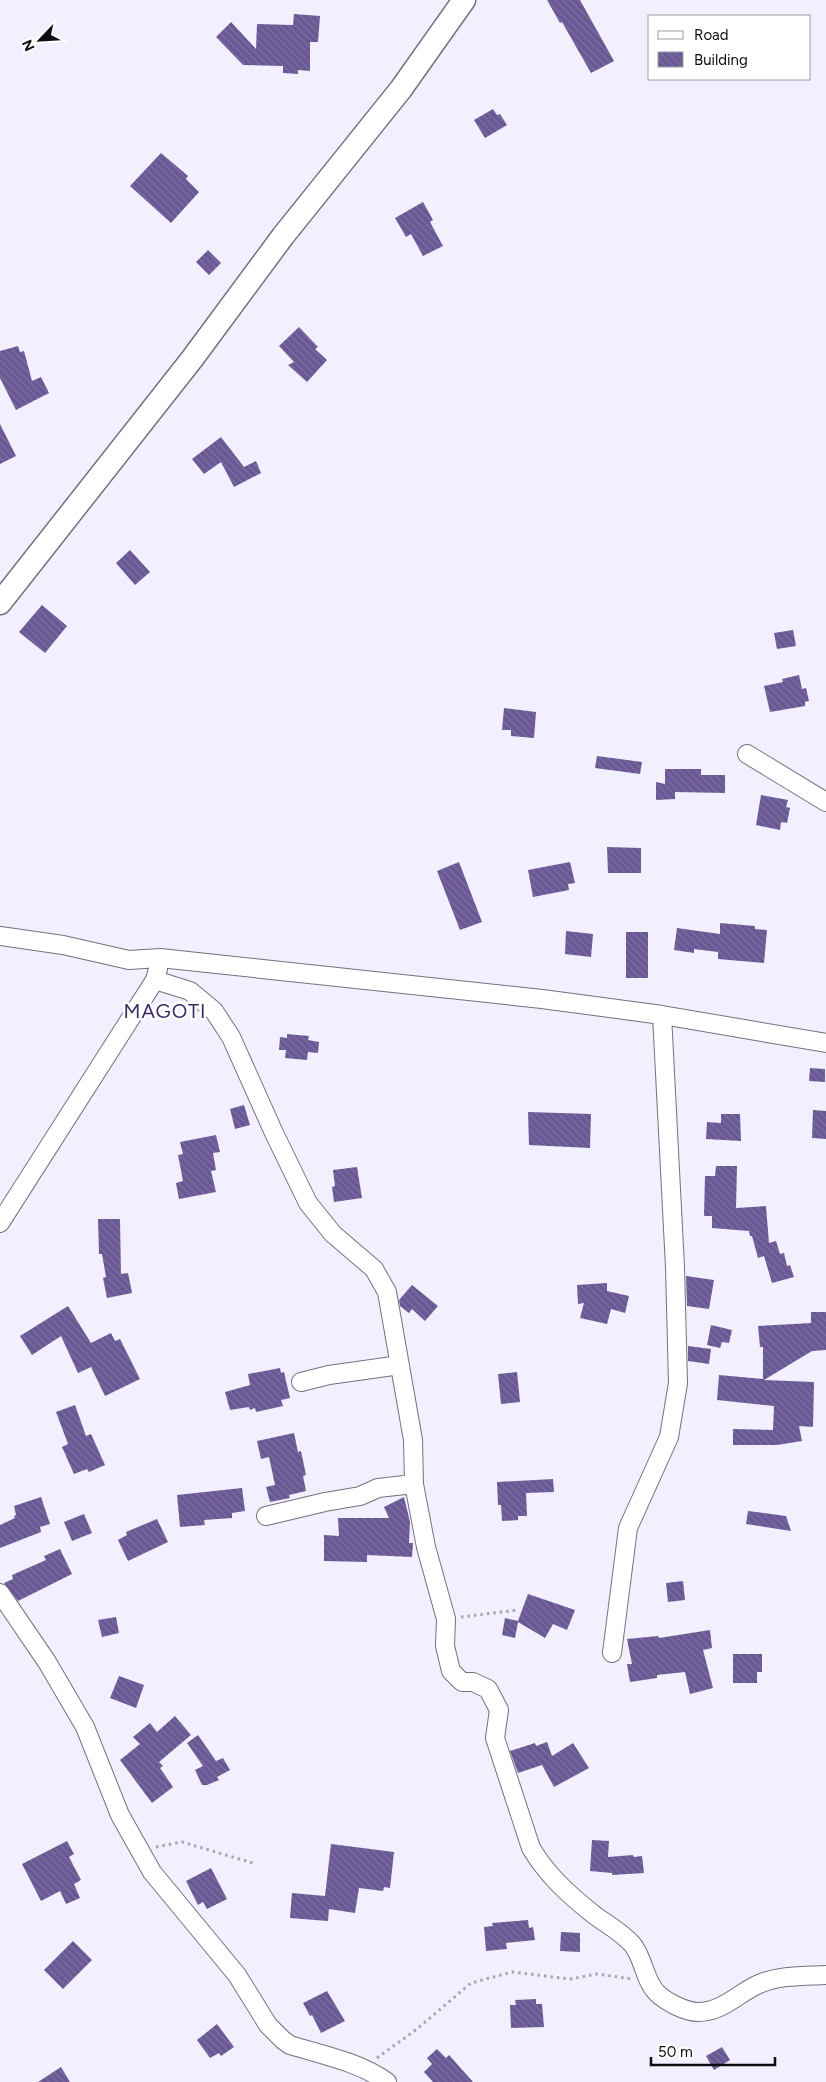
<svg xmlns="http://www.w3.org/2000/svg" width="826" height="2082" viewBox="0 0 826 2082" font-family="Figtree,sans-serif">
	<defs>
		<pattern id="building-back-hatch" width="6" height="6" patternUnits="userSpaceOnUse" patternTransform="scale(1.25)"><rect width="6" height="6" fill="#695895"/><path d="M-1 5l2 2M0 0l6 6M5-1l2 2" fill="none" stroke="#7c709e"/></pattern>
	</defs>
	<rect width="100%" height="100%" fill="#f2effe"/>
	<!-- building -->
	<path fill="url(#building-back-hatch)" d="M547 0H580L614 61 591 73 562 22 560 23Z
		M294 14 320 16 318 42H310V71L298 70V74L283 73V66L243 65 216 37 231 22 256 49 257 24 293 25Z
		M493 109 497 115 500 114 507 125 485 138 474 120Z
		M161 153 188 176 186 179 199 192 171 223 130 186Z
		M423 202 433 220 430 222 443 246 423 256 411 234 406 237 395 218Z
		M208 250 221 263 209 275 196 262Z
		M299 327 318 347 315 349 327 360 307 382 288 365 294 362 279 346Z
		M18 346 20 352 24 351 32 381 41 377 49 393 16 410 0 378V351Z
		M0 424 16 456 0 464Z
		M221 437 244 467 256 461 261 473 234 487 221 462 204 474 192 459Z
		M130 550 150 572 135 585 116 563Z
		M42 605 67 626 45 653 19 632Z
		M793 630 796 646 777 649 774 633Z
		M799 675 802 689 806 688 809 701 805 702V706L770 712 764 686 783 682 782 679Z
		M504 708 536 712 534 738 511 736V730H502Z
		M597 756 642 762 640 774 595 768Z
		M665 769H701V775H725V793L675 792V799L656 800V782L665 784Z
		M761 795 788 800 786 807 790 808 787 823 781 822 780 830 756 825Z
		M607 847 641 848V873H608Z
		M459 862 482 922 460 930 437 871Z
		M570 862 575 883 568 884 569 890 533 897 528 870Z
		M720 923 755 926V929L767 930 764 963 718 959V952L694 949V953L674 950 677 928 720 934Z
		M566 931 593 934 591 957 565 954Z
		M626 932H648V978H626Z
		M287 1034 309 1036 308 1040 319 1042 318 1053 308 1052 307 1060 285 1058 286 1050H279L280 1037 287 1038Z
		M810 1068 825 1069V1082L809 1081Z
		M244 1105 250 1125 235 1129 230 1109Z
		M813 1110 826 1111V1139L812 1138Z
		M528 1112 591 1114 590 1148 529 1145Z
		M721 1114H740L741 1141 706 1139 707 1122 721 1123Z
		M216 1135 220 1152 213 1153 216 1170 211 1171 216 1192 179 1199 176 1183 183 1181 178 1155 183 1154 180 1142Z
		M716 1166H737L736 1208 766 1206 769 1243 776 1241 780 1254 784 1253 787 1266 790 1265 794 1277 772 1283 764 1256 758 1258 752 1236H750L749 1231 712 1228V1216H704L705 1176H715Z
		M357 1167 362 1198 334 1202 332 1187 335 1186 333 1170Z
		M98 1219H120L121 1274 128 1273 132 1293 107 1298 103 1278 106 1277 102 1254H99Z
		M686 1276 714 1280 709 1309 687 1306Z
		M607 1283V1291L629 1296 625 1313 611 1309 607 1324 580 1318 584 1303 578 1304 577 1285Z
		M412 1285 438 1306 425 1321 412 1309 409 1313 400 1306 399 1300Z
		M68 1306 91 1343 111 1333 115 1341 120 1339 140 1379 105 1396 91 1367 78 1373 61 1336 32 1355 20 1336Z
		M811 1312H826V1350L812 1351 764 1380 814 1382 813 1427 799 1426 802 1441 777 1445H733V1429L773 1430 774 1406 717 1400 719 1375 763 1379V1347H760L758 1326 811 1323Z
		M711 1325 732 1330 729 1343 722 1342 720 1348 707 1345Z
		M688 1346 711 1349 709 1364 688 1361Z
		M280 1368 281 1373 284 1372 290 1398 281 1400 283 1406 256 1412 255 1408 250 1410 249 1407 230 1410 225 1392 250 1385 248 1374Z
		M517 1372 520 1402 501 1404 498 1374Z
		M75 1405 86 1436 91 1434 105 1465 89 1472 87 1469 74 1474 62 1447 68 1444 56 1412Z
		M294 1433 298 1452 301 1451 306 1475 303 1476 306 1491 289 1495 290 1498 270 1502 266 1487 275 1485 269 1457 261 1459 257 1441Z
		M553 1479 554 1492 526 1493 527 1516H518V1520L502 1521 501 1505H498L497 1482Z
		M242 1488 245 1511 232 1513V1518L204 1520 205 1525 180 1527 177 1495Z
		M41 1497 50 1524 40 1527 41 1532 0 1548V1525L15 1518 14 1516 16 1515 14 1506Z
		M404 1497 410 1522 409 1543H413L412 1557 367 1555V1562L324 1561V1535L339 1536 338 1518H389L384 1507Z
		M748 1511 786 1516 791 1531 746 1524Z
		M84 1514 92 1533 72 1541 64 1522Z
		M157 1519 168 1542 128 1561 118 1540 127 1535 126 1532Z
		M60 1549 72 1574 18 1601 4 1583 13 1579 12 1575 46 1560 44 1556Z
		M683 1581 685 1600 668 1602 666 1583Z
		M528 1594 575 1610 567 1630 553 1624 545 1638 518 1622 515 1638 502 1635 505 1618 518 1621Z
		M116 1617 119 1633 102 1637 98 1620Z
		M710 1630 712 1648 703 1650 713 1688 690 1694 685 1672 657 1675V1678L630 1682 627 1664H632L627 1639 658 1636 659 1638Z
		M733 1654H762V1672H757V1683H733Z
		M119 1676 144 1685 136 1708 110 1698Z
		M175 1716 191 1735 159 1762 163 1766 160 1768 173 1787 152 1803 120 1760 140 1744 133 1737 150 1723 157 1732Z
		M198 1735 216 1761 223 1758 230 1770 217 1777 219 1780 207 1785H202L195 1770 203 1766 187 1743Z
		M547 1742 552 1756 573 1743 589 1768 554 1787 542 1765 518 1773 510 1751 535 1743 536 1746Z
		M592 1840 609 1841 608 1857 633 1855 634 1857 642 1856 644 1873 612 1875V1873L590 1871Z
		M67 1841 74 1854 69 1857 81 1880 74 1884 80 1898 66 1904 60 1891 41 1901 22 1864Z
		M331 1844 394 1852 390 1888 384 1887 383 1891 359 1888 355 1913 329 1909 328 1921 290 1918 292 1893 325 1896Z
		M211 1868 227 1899 207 1909 203 1902 198 1905 186 1881Z
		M528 1920 529 1928 533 1927 535 1940 506 1943 507 1949 486 1951 484 1927 493 1926 492 1923Z
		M561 1932 580 1933V1952L560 1951Z
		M73 1941 92 1960 63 1989 44 1970Z
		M327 1991 345 2021 321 2033 312 2015 310 2016 303 2003Z
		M536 1999V2004H542L544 2027 511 2028 510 2005H516L515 2000Z
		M217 2024 234 2047 221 2056 219 2053 210 2058 197 2040Z
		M722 2047 730 2060 714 2070 706 2056Z
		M437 2049 446 2058 449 2055 473 2082H433L424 2072 432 2064 427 2058Z
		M61 2067 70 2082H38Z"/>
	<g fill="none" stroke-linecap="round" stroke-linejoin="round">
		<defs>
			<path id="minor" d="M747 754 826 802
				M0 936 63 945 129 960 160 958 542 999 662 1015 826 1043
				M155 980 190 991 214 1011 231 1037 274 1133 308 1203 333 1234 374 1269 387 1292 413 1440 414 1484 426 1547 446 1619 445 1646 451 1671 462 1682H473L488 1689 499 1710 495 1738 531 1848C547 1875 568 1894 593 1914 606 1924 620 1931 632 1944 644 1958 644 1980 657 1993 666 2002 686 2012 698 2012 723 2012 738 1993 759 1984 779 1975 804 1976 826 1975
				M0 1223 155 980 158 969
				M301 1382 329 1375 400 1365
				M266 1516 325 1502 360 1496 378 1488 414 1484
				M0 1593 47 1662 85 1727 120 1815 152 1872 237 1975 268 2025 283 2040 290 2045C323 2055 359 2062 387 2082
				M612 1653 628 1528 669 1437 678 1383 675 1267 662 1015"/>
			<path id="tertiary" d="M0 603 192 359 283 236 401 89 464 0"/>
		</defs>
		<!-- minor casing -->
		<use href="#minor" stroke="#74717f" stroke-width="20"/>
		<!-- tertiary casing -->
		<use href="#tertiary" stroke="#74717f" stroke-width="25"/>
		<!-- path -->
		<path stroke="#a8a5b1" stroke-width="3" stroke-dasharray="2.5 4" stroke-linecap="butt" d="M461 1617 518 1610
			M156 1847 182 1842 253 1863
			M377 2058 417 2029 471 1983 512 1972 570 1979 597 1974 632 1979"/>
		<!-- minor -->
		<use href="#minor" stroke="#fff" stroke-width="18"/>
		<!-- tertiary -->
		<use href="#tertiary" stroke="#fff" stroke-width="22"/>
	</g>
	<g text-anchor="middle" stroke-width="5" stroke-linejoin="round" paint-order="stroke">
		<!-- quarter labels -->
		<g font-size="20" letter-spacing="1" fill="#3d2a65" stroke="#fff">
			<text x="165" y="1018">MAGOTI</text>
		</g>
	</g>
	<!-- legend -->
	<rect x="648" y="15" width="162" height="65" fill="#ffffff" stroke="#9e9d9f"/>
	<rect x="658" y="31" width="25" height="8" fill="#ffffff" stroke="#9e9d9f"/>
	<text x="694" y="40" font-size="15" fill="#0c0b10">Road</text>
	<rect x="658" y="52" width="25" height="15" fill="url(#building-back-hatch)" stroke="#9e9d9f"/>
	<text x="694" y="65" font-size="15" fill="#0c0b10">Building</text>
	<!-- north arrow -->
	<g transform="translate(40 40) rotate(245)" stroke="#ffffff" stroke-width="4" paint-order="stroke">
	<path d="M0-4L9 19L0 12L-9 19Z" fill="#0c0b10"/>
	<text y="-8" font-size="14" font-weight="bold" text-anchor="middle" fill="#0c0b10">N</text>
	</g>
	<!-- scale -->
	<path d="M651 2057v8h124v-8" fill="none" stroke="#0c0b10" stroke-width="2.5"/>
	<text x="658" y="2057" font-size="15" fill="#0c0b10" stroke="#ffffff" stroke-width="4" paint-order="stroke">50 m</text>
</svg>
